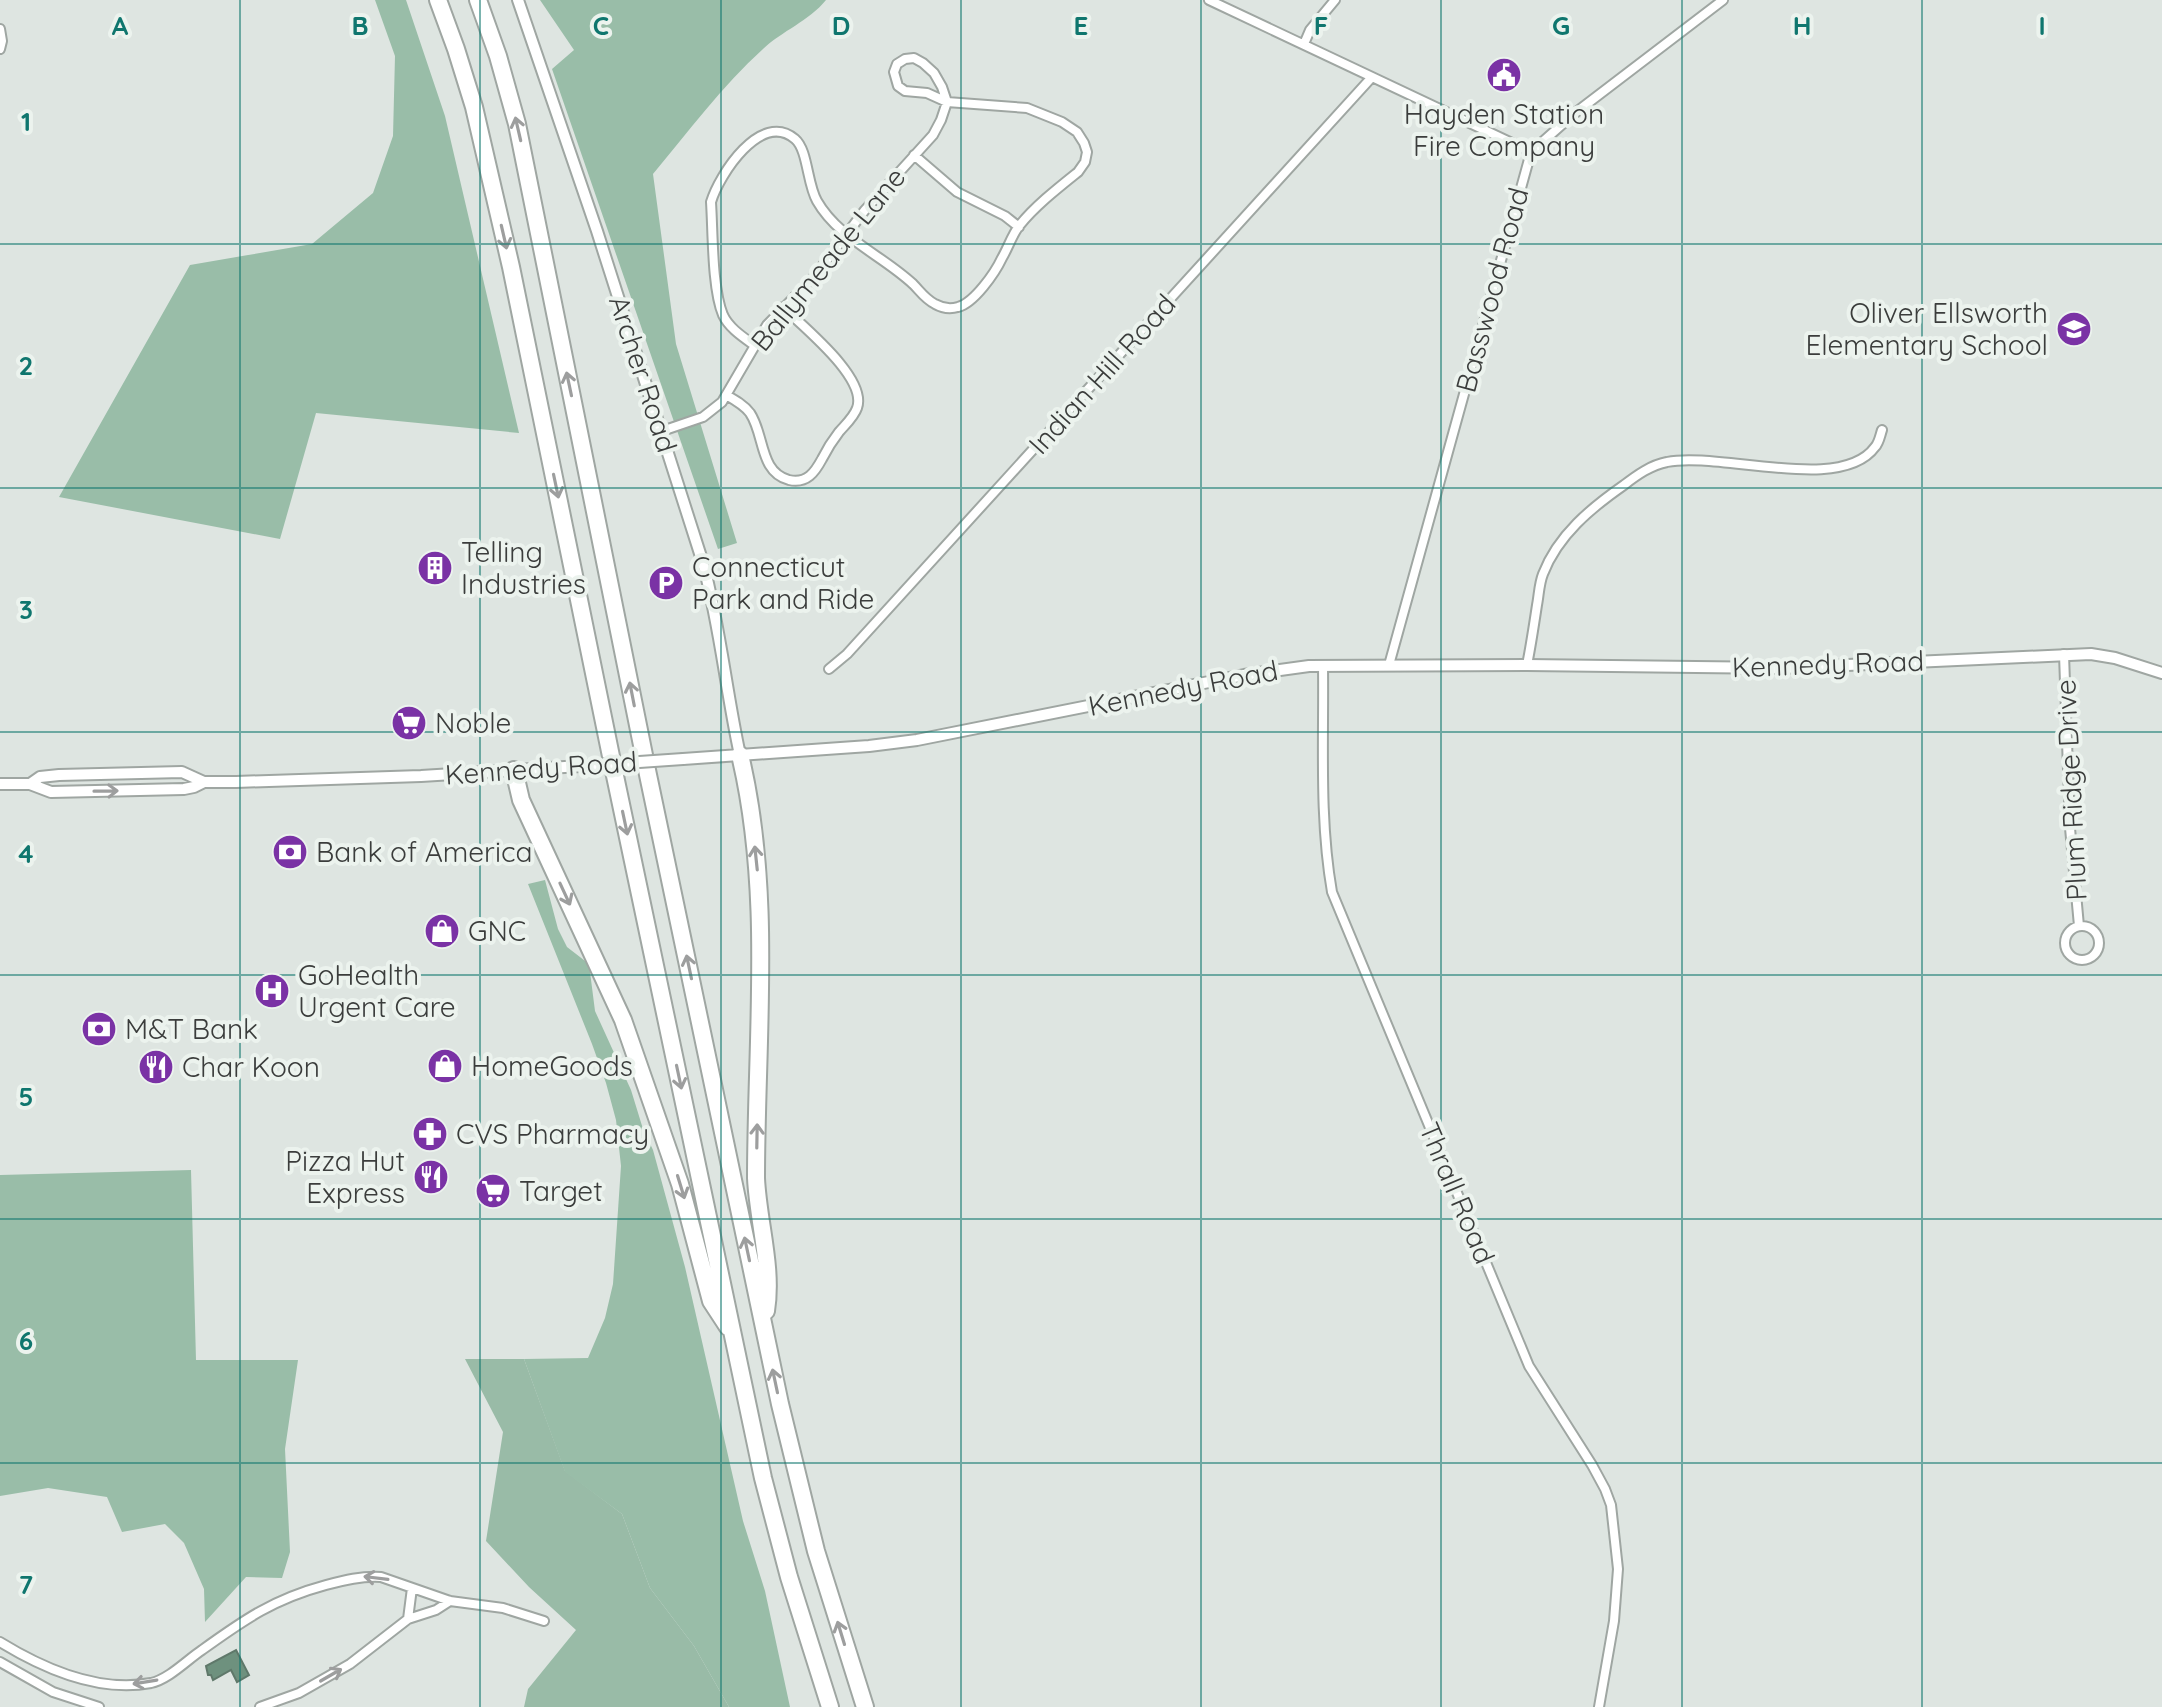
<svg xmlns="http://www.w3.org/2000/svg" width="2162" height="1707" viewBox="0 0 2162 1707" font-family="Quicksand,sans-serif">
	<rect width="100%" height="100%" fill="#dee5e1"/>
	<!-- green -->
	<path fill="#99bba7" d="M465 1359H524L565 1471 622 1514 650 1588 694 1646 729 1707H524L528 1689 576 1630 529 1587 486 1541 503 1432Z"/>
	<!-- forest -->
	<path fill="#99bda8" d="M375 0H406L445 116 519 433 316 413 280 539 59 497 190 265 312 244 373 193 393 136 395 56Z
		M540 0H826C809 21 782 31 763 49 722 86 688 132 653 174L676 344 737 543 718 549 552 69 574 50Z
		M545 880 558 929 567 947 589 964 595 1011 631 1090 643 1129 653 1150 685 1267 743 1521 765 1591 790 1707H729L694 1646 650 1588 622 1514 565 1472 524 1359 588 1358 605 1318 613 1284 621 1166 616 1120 606 1083 592 1044 528 884Z
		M191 1170 196 1360H298L285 1449 290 1552 282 1578 246 1577 205 1622 204 1589 184 1543 165 1524 122 1532 107 1497 48 1488 0 1496V1175Z"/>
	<!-- water -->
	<path fill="#6e917e" stroke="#5f786a" stroke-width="2" d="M236 1650 249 1675 237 1682 231 1670 213 1680 211 1675H208L206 1666Z"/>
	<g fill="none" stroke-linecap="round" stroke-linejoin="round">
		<defs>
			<path id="minor" d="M1209 0 1531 152
				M0 29 2 41 0 49
				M1304 44 1310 30 1335 0
				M914 155 957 192 1005 216 1019 227
				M726 395C735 400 744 405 750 413 765 435 759 472 789 480 807 484 815 472 822 459 827 449 832 441 839 432 845 425 854 417 857 408 868 378 802 326 783 307
				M662 431 703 417 722 402 767 325 814 277 865 210 933 135 941 120 947 102 942 87 934 73 923 63 914 58 905 59 897 64 894 72 898 86 905 91 927 93 947 102 1027 108 1062 122 1077 132 1084 143 1087 152 1085 162 1078 172C1058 188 1035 206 1019 226 1012 235 1008 248 1002 258 995 273 974 303 958 307 951 309 942 308 935 304 925 299 920 291 913 284 882 255 838 238 817 201 807 184 808 150 795 139 761 110 719 175 711 202 713 232 712 289 723 315 729 328 743 337 754 345
				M2064 654 2070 828 2079 926
				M1323 665C1324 740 1319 818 1332 892L1529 1366 1592 1465 1605 1489 1611 1505 1618 1569 1614 1621 1599 1707
				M1389 665 1531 152 1575 113 1723 0
				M1527 665C1531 645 1534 625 1537 605 1539 595 1539 584 1543 574 1558 535 1591 508 1624 485 1637 475 1651 465 1667 462 1719 451 1841 494 1875 447 1879 443 1880 436 1882 430
				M829 669 847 654 1372 77
				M2065 943a17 17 0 1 1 34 0a17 17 0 1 1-34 0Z
				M408 1619 412 1588
				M0 1642C44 1669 98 1693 151 1683 169 1679 187 1660 202 1650 245 1619 274 1599 326 1585 345 1580 361 1576 381 1577L450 1601 503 1608 544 1621
				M0 1662 53 1692 99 1707
				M260 1707 299 1693 350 1664 408 1619 436 1610 450 1601"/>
			<path id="tertiary" d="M518 0 597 231 703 563C720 626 726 691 740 755
				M683 759 869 746 917 740 1244 675 1309 666 1527 665 1782 668 2091 654 2115 658 2162 673
				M0 784H30L51 792 184 789 194 787 204 782
				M30 784 40 777 59 775 182 772 204 782H236L421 776 581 766"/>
			<path id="motorway" d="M438 0 456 49 474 107 511 267 614 771 763 1478 789 1577 830 1707
				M478 0 498 56 517 124 647 770 780 1404 816 1551 865 1707
				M740 755C773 893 756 1037 756 1178 758 1222 773 1267 766 1311
				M514 770 521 800 623 1020 680 1184 711 1301 728 1327"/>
		</defs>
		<!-- minor casing -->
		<use href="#minor" stroke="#9fa6a2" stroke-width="12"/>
		<!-- tertiary casing -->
		<use href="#tertiary" stroke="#9fa6a2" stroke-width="14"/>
		<!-- motorway casing -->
		<use href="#motorway" stroke="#9fa6a2" stroke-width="20"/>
		<!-- minor -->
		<use href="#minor" stroke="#fff" stroke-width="8"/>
		<!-- tertiary -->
		<use href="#tertiary" stroke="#fff" stroke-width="10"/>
		<!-- motorway -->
		<use href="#motorway" stroke="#fff" stroke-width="16"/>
		<defs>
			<path id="tertiary-bridge" d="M581 766 683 759"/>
		</defs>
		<!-- tertiary-bridge casing -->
		<use href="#tertiary-bridge" stroke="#9fa6a2" stroke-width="14" stroke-linecap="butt"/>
		<!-- tertiary-bridge -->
		<use href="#tertiary-bridge" stroke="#fff" stroke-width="10"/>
	</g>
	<!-- one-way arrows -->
	<defs><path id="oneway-shaft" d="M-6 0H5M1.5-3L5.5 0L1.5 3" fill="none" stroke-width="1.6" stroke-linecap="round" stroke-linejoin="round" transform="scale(2)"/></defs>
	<g stroke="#9d9e9e">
		<use href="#oneway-shaft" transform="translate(518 129) rotate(-103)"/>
		<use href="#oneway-shaft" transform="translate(504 237) rotate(77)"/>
		<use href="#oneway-shaft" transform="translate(569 384) rotate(-102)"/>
		<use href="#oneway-shaft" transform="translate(556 486) rotate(78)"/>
		<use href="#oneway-shaft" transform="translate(632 694) rotate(-101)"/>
		<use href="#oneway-shaft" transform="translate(106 791) rotate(-1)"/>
		<use href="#oneway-shaft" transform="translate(625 823) rotate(78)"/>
		<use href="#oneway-shaft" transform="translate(756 858) rotate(-96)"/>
		<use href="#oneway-shaft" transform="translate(565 894) rotate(65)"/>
		<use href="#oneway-shaft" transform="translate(689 967) rotate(-102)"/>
		<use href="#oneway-shaft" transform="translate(679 1077) rotate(78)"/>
		<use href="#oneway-shaft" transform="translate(757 1136) rotate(-89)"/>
		<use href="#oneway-shaft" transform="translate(681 1187) rotate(73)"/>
		<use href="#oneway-shaft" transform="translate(747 1249) rotate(-102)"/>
		<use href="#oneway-shaft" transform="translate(775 1381) rotate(-102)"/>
		<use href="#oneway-shaft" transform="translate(376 1578) rotate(-173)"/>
		<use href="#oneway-shaft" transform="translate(841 1633) rotate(-107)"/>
		<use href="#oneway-shaft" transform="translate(331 1675) rotate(-30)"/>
		<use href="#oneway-shaft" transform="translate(145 1682) rotate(171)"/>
	</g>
	<!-- grid -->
	<path fill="none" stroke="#0f766e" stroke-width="2" stroke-opacity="0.55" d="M240 0V1707M480 0V1707M721 0V1707M961 0V1707M1201 0V1707M1441 0V1707M1682 0V1707M1922 0V1707M0 244H2162M0 488H2162M0 732H2162M0 975H2162M0 1219H2162M0 1463H2162"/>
	<!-- icons -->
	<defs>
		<symbol id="civic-disc" viewBox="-11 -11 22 22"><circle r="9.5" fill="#7a32a5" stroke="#ecf3ee"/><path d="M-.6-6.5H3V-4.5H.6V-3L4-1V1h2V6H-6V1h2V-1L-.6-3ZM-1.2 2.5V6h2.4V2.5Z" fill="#fff"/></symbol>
		<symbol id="school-disc" viewBox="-11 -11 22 22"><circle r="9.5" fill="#7a32a5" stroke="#ecf3ee"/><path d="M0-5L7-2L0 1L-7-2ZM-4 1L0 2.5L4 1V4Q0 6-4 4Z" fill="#fff"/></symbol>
		<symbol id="building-disc" viewBox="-11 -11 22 22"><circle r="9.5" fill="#7a32a5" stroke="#ecf3ee"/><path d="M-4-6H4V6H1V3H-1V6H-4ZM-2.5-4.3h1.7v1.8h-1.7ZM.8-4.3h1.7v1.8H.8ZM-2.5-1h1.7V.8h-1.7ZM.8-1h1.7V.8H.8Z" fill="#fff"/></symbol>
		<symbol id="parking-disc" viewBox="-11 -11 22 22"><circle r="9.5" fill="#7a32a5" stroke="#ecf3ee"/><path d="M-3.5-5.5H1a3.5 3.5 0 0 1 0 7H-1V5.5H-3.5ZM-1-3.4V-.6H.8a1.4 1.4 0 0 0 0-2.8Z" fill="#fff"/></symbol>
		<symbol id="supermarket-disc" viewBox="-11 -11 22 22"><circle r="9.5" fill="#7a32a5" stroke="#ecf3ee"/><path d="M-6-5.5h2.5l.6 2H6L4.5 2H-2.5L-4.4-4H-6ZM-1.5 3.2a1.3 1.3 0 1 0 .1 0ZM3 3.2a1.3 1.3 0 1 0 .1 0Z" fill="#fff"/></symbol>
		<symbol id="bank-disc" viewBox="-11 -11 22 22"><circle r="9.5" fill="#7a32a5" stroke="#ecf3ee"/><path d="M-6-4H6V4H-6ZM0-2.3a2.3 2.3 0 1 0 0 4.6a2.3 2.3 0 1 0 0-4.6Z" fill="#fff"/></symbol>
		<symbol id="shop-disc" viewBox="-11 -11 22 22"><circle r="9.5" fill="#7a32a5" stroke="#ecf3ee"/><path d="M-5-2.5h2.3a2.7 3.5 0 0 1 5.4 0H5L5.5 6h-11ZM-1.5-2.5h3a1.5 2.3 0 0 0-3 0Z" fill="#fff"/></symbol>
		<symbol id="hospital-disc" viewBox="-11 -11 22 22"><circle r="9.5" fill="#7a32a5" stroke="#ecf3ee"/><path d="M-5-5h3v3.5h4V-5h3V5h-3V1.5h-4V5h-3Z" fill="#fff"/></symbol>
		<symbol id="restaurant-disc" viewBox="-11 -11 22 22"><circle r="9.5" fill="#7a32a5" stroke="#ecf3ee"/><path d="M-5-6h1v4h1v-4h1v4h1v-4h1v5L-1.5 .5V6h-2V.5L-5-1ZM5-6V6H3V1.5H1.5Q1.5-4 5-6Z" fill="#fff"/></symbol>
		<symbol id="pharmacy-disc" viewBox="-11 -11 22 22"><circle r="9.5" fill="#7a32a5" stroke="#ecf3ee"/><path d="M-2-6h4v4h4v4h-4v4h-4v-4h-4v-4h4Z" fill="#fff"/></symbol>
	</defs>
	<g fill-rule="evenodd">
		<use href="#civic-disc" x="1484" y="55" width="40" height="40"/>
		<use href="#school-disc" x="2054" y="309" width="40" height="40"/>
		<use href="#building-disc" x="415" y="548" width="40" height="40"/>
		<use href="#parking-disc" x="646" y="563" width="40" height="40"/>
		<use href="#supermarket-disc" x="389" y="703" width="40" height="40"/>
		<use href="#bank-disc" x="270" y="832" width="40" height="40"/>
		<use href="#shop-disc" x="422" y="911" width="40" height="40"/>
		<use href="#hospital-disc" x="252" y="971" width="40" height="40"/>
		<use href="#bank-disc" x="79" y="1009" width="40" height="40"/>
		<use href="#shop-disc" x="425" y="1046" width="40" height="40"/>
		<use href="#restaurant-disc" x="136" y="1047" width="40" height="40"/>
		<use href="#pharmacy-disc" x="410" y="1114" width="40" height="40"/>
		<use href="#restaurant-disc" x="411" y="1157" width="40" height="40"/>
		<use href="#supermarket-disc" x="473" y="1171" width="40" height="40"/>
	</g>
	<g text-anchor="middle" stroke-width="8" stroke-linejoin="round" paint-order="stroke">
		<!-- poi labels -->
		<g font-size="28" fill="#3b3d3c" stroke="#ecf3ee" text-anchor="start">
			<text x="1504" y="124" text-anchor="middle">Hayden Station<tspan x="1504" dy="32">Fire Company</tspan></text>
			<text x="2048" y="323" text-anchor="end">Oliver Ellsworth<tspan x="2048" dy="32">Elementary School</tspan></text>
			<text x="461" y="562">Telling<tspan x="461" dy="32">Industries</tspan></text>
			<text x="692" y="577">Connecticut<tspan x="692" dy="32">Park and Ride</tspan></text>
			<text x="435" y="733">Noble</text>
			<text x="316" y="862">Bank of America</text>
			<text x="468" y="941">GNC</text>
			<text x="298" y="985">GoHealth<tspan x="298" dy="32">Urgent Care</tspan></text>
			<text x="125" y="1039">M&amp;T Bank</text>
			<text x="471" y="1076">HomeGoods</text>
			<text x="182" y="1077">Char Koon</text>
			<text x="456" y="1144">CVS Pharmacy</text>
			<text x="405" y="1171" text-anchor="end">Pizza Hut<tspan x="405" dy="32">Express</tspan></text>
			<text x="519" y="1201">Target</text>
		</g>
		<!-- street labels -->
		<g font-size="28" fill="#3b3d3c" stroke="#ecf3ee">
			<text transform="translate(828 259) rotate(-51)" y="10">Ballymeade Lane</text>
			<text transform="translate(1492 290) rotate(-75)" y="10">Basswood Road</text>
			<text transform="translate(643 374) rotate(72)" y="10">Archer Road</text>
			<text transform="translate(1102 374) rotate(-48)" y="10">Indian Hill Road</text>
			<text transform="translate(1828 664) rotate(-2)" y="10">Kennedy Road</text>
			<text transform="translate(1183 688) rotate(-11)" y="10">Kennedy Road</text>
			<text transform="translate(541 768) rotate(-4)" y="10">Kennedy Road</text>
			<text transform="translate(2071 790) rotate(-93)" y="10">Plum Ridge Drive</text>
			<text transform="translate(1457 1193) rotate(67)" y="10">Thrall Road</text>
		</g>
	</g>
	<g font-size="26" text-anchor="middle" font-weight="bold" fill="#0f766e" stroke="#ecf3ee" stroke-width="8" stroke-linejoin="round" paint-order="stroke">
		<text x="120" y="35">A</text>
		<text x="360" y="35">B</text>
		<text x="601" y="35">C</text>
		<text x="841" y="35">D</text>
		<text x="1081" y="35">E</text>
		<text x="1321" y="35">F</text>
		<text x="1561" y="35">G</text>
		<text x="1802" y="35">H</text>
		<text x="2042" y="35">I</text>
		<text x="26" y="131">1</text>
		<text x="26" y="375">2</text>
		<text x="26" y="619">3</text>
		<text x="26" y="863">4</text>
		<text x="26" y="1106">5</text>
		<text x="26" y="1350">6</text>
		<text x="26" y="1594">7</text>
	</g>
</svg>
